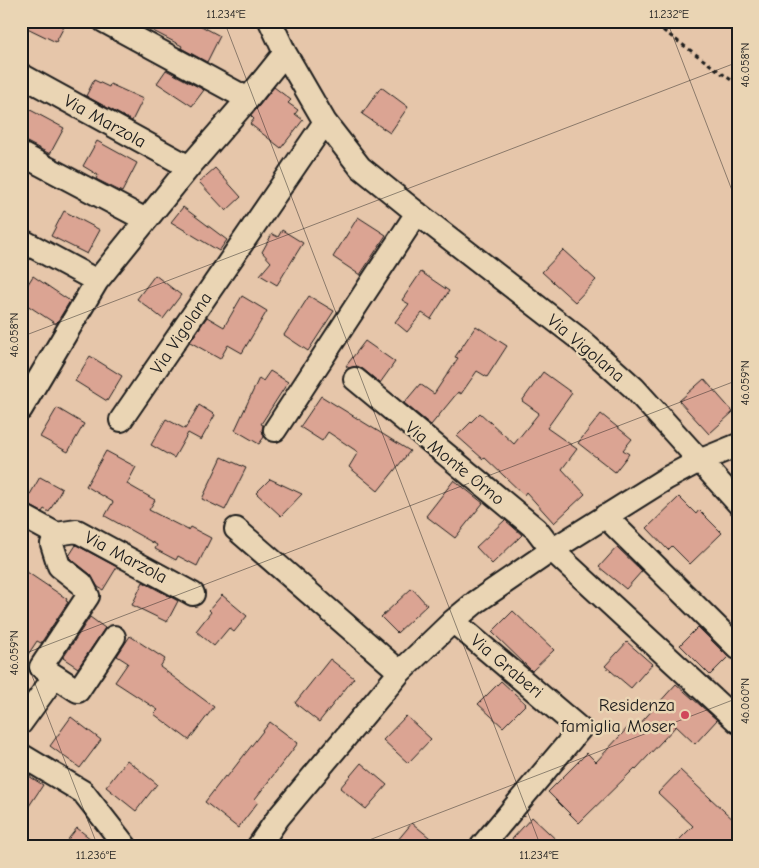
<svg xmlns="http://www.w3.org/2000/svg" width="759" height="868" viewBox="0 0 759 868" font-family="'Comic Neue',sans-serif">
	<rect width="100%" height="100%" fill="#e6c6aa"/>
	<filter id="ink" filterUnits="userSpaceOnUse"><feTurbulence type="fractalNoise" baseFrequency=".02" numOctaves="2"/><feDisplacementMap in="SourceGraphic" scale="10" xChannelSelector="R" yChannelSelector="G"/><feConvolveMatrix kernelMatrix="1 2 1 2 8 2 1 2 1" color-interpolation-filters="sRGB"/></filter>
	<g filter="url(#ink)">
		<!-- building -->
		<path fill="#dba493" stroke="#1c1c1c" d="M21 21H67L56 42 21 25Z
			M134 21H192L220 36 207 62 181 48 182 46Z
			M166 70 204 90 192 106 157 83Z
			M94 80 109 87 110 84 143 99 132 121 86 96Z
			M274 87 291 100 288 103 298 110 295 114 303 120 281 148 250 124 254 119 251 116Z
			M381 87 408 107 390 133 362 114Z
			M21 105 64 128 50 154 27 142 21 141Z
			M97 141 137 163 122 192 96 179 98 175 83 166Z
			M215 168 241 197 226 211 199 182Z
			M183 207 227 240 219 251 171 222Z
			M64 211 100 230 87 254 51 236Z
			M358 217 386 235 360 275 333 257Z
			M282 230 303 243 277 285 260 275 271 262 262 252 272 234 278 237Z
			M563 250 596 280 575 302 542 272Z
			M421 272 449 291 431 319 422 313 407 332 395 322 409 304 402 300Z
			M155 275 181 295 163 319 137 299Z
			M33 276 70 301 56 324 21 301V295Z
			M242 296 267 311 242 353 228 345 220 359 190 342 207 317 224 327Z
			M309 296 334 311 308 351 284 335Z
			M476 326 507 346 487 377 477 371 461 394 458 392 431 425 404 403 420 384 434 394 458 358 455 357Z
			M365 341 395 362 380 383 363 369 357 366 349 368 346 366Z
			M90 356 122 376 107 401 75 381Z
			M270 371 288 382 261 424 263 425 262 430 264 437 259 444 235 430 259 378 263 381Z
			M543 372 572 393 547 428 577 449 562 469 585 494 554 523 526 492 524 495 484 457 483 459 457 436 480 413 514 444 539 413 522 401Z
			M704 379 733 412 709 434 679 401Z
			M321 396 410 451 378 491 349 467 358 452 328 432 322 441 300 427Z
			M199 405 215 415 201 440 188 433 174 458 151 445 166 419 185 429Z
			M57 408 84 424 68 452 40 437Z
			M601 414 632 439 623 450 629 454 615 472 578 443Z
			M106 451 136 467 127 484 155 500 149 510 188 530 190 527 211 538 197 566 178 556 176 560 155 549 157 545 105 516 113 502 86 486Z
			M222 457 246 468 225 510 202 499Z
			M40 477 62 489 49 512 44 509 42 512 25 503Z
			M270 479 302 494 281 516 256 493Z
			M454 480 483 503 455 538 426 516Z
			M679 497 696 514 699 510 722 533 690 564 672 546 668 550 647 528Z
			M505 520 522 535 492 564 476 547Z
			M76 545 117 567 103 590 98 587 90 574 70 558 69 556Z
			M617 547 642 571 626 589 599 567Z
			M21 568 67 599 66 601 68 602 41 643 37 641 21 665Z
			M143 582 178 601 167 622 132 605Z
			M412 588 427 605 397 633 381 617Z
			M222 595 247 616 234 632 229 628 214 646 196 631 211 612 209 610Z
			M513 611 554 650 532 671 492 632Z
			M90 617 105 628 78 668 63 658Z
			M698 627 728 657 710 675 680 645Z
			M130 636 165 659 160 667 214 707 189 740 154 714 158 710 115 682 128 663 117 656Z
			M627 642 652 664 631 688 605 666Z
			M330 659 354 678 319 722 295 703Z
			M501 681 526 704 503 727 478 704Z
			M676 684 717 720 695 744 676 726 636 769 635 768 579 823 548 792 587 753 596 762 632 723 637 727Z
			M406 716 431 739 408 763 383 740Z
			M71 717 101 740 80 768 50 746Z
			M270 722 298 743 255 799 258 802 238 828 205 802 225 776 227 777Z
			M127 760 157 784 136 811 106 787Z
			M361 763 387 785 366 809 340 788Z
			M680 770 738 824V847H672L693 826 658 793Z
			M21 771 43 785 21 818Z
			M532 817 564 847H505Z
			M412 823 441 847H392Z
			M77 828 101 847H62Z"/>
		<g fill="none" stroke-linecap="round" stroke-linejoin="round">
			<defs>
				<path id="minor" d="M104 21 248 99
					M270 21 285 53 325 122 360 167 417 213 578 338 634 388 738 503
					M21 75 189 167
					M21 154 146 220
					M21 240 97 281
					M355 379 536 529 552 550 738 722
					M21 409 97 281 189 167 248 99 285 53
					M121 420 325 122
					M275 430 417 213
					M21 515 56 534 77 531 193 594
					M605 516 738 648
					M236 529 400 672
					M453 621 580 729 481 847
					M55 676 78 691 114 637
					M21 723 55 676 41 667 88 596 82 584 59 566 52 544 56 534
					M21 755 83 792 126 847
					M258 847 278 818 400 672 453 621 476 602 552 550 667 478 699 461 738 445"/>
			</defs>
			<!-- minor casing -->
			<use href="#minor" stroke="#1c1c1c" stroke-width="26"/>
			<!-- path -->
			<path stroke="#1c1c1c" stroke-width="3" stroke-dasharray="4 4" stroke-linecap="butt" d="M650 21 738 85"/>
			<!-- minor -->
			<use href="#minor" stroke="#ead5b4" stroke-width="22"/>
		</g>
	</g>
	<!-- ticks -->
	<path fill="none" stroke="#1c1c1c" stroke-width="1" stroke-opacity="0.45" d="M224 21 541 847M667 21 738 206M21 337 738 62M21 647 98 847M21 655 738 380M351 847 738 698"/>
	<!-- markers -->
	<circle fill="#d1495b" stroke="#ead5b4" stroke-width="2" cx="685" cy="715" r="5"/>
	<g text-anchor="middle" stroke-width="5" stroke-linejoin="round" paint-order="stroke">
		<!-- street labels -->
		<g font-size="18" fill="#1c1c1c" stroke="#ead5b4">
			<text transform="translate(105 121) rotate(29)" y="6">Via Marzola</text>
			<text transform="translate(181 333) rotate(-56)" y="6">Via Vigolana</text>
			<text transform="translate(586 348) rotate(40)" y="6">Via Vigolana</text>
			<text transform="translate(455 463) rotate(39)" y="6">Via Monte Orno</text>
			<text transform="translate(126 557) rotate(28)" y="6">Via Marzola</text>
			<text transform="translate(507 666) rotate(40)" y="6">Via Graberi</text>
		</g>
		<!-- poi labels -->
		<g font-size="18" fill="#1c1c1c" stroke="#ead5b4" text-anchor="end">
			<text x="675" y="711">Residenza<tspan x="675" dy="21">famiglia Moser</tspan></text>
		</g>
	</g>
	<!-- margin -->
	<rect width="759" height="868" fill="none" stroke="#ead5b4" stroke-width="55"/>
	<rect x="28" y="28" width="704" height="812" fill="none" stroke="#1c1c1c" stroke-width="2"/>
	<g font-size="12" text-anchor="middle" fill="#1c1c1c">
		<text x="226" y="18">11.234°E</text>
		<text x="669" y="18">11.232°E</text>
		<text transform="translate(745 65) rotate(-90)" y="4">46.058°N</text>
		<text transform="translate(14 335) rotate(-90)" y="4">46.058°N</text>
		<text transform="translate(745 383) rotate(-90)" y="4">46.059°N</text>
		<text transform="translate(14 653) rotate(-90)" y="4">46.059°N</text>
		<text transform="translate(745 701) rotate(-90)" y="4">46.060°N</text>
		<text x="96" y="859">11.236°E</text>
		<text x="539" y="859">11.234°E</text>
	</g>
</svg>
